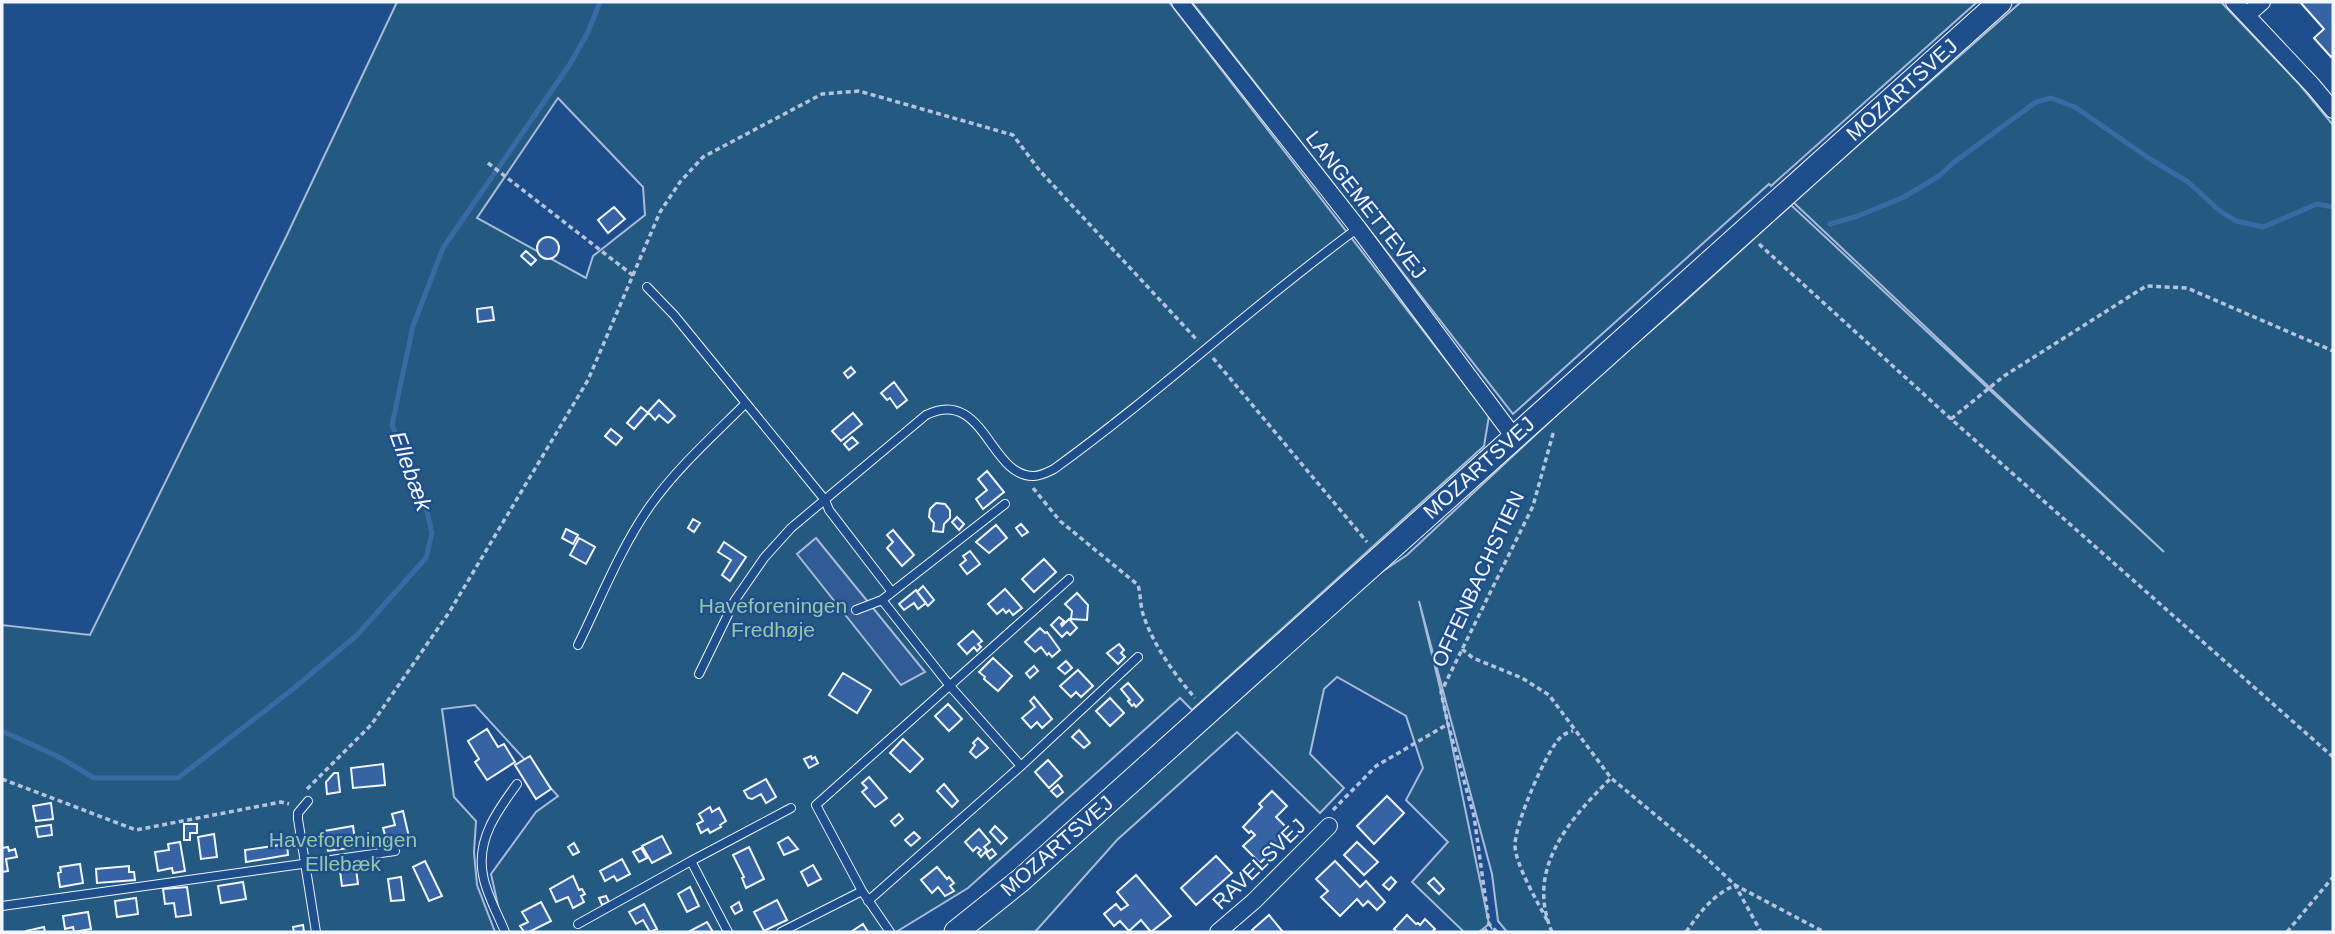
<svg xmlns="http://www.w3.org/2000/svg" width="2335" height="934" viewBox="0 0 2335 934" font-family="Arial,sans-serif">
	<rect width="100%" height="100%" fill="#1f4e8c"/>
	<!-- green -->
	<path fill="#245a82" stroke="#a8bbd7" stroke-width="2" fill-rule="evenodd" d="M397 2H1169L1489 416 1484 446 1192 710 1180 698 968 888 896 932H509L499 910 491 874 536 812 558 796 475 705 442 709 454 797 476 821 474 852 477 885 495 932H2V625L90 635 286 237ZM558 98 643 187 645 215 593 256 586 278 477 218Z
		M1192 2H1977L1771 186 1769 184 1513 414Z
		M2021 2H2221L2300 85 2333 125V932H1507L1498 921 1492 874 1419 601 1441 692 1489 924 1479 932H1464L1412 882 1448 842 1406 800 1423 768 1406 716 1337 677 1324 689 1310 754 1344 788 1320 813 1237 732 1117 840 1035 932H969L1368 581 1407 555 1594 380 1683 303 1791 205 2164 552 1793 202Z"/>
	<!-- parking -->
	<path fill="#305b95" stroke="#a8bbd7" stroke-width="2" d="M816 538 925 672 901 685 797 554Z"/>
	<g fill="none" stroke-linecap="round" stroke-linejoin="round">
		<!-- stream -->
		<path stroke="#3b69a3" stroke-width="5" d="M1830 224 1858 216 1904 197 1939 176 1953 163 2036 102 2051 98 2075 107 2150 159 2188 182 2220 211 2236 221 2263 227 2317 204 2333 207
			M2 731 59 757 94 778H178L293 689 357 635 426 558 432 533 422 490 392 425 413 326 443 248 570 64 588 32 600 2"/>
	</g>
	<!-- building -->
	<path fill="#3563a3" stroke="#f2f6ff" stroke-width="2" d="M2300 2H2333V55L2331 57 2314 38 2324 29Z
		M614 207 625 219 608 233 598 220Z
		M537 248a11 11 0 1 1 22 0a11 11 0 1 1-22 0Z
		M526 251 536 260 531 265 521 256Z
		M492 307 494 320 478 322 477 309Z
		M851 367 855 372 848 378 844 373Z
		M894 382 907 400 897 408 890 398 887 400 881 393Z
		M659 400 675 416 668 423 659 415 655 420 648 412Z
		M641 407 648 413 634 429 627 423Z
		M853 413 862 424 841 441 832 431Z
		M611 429 622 438 616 445 605 436Z
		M852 437 858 443 849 450 844 444Z
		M987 471 1004 492 983 509 976 499 987 490 978 479Z
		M936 503 945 504 950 510V518L944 524 943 532 933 531 934 523 929 517 930 509Z
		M957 517 964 524 959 530 952 522Z
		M693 519 700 523 694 532 688 528Z
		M1021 524 1028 532 1022 536 1016 528Z
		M996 525 1007 538 989 553 976 542Z
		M566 529 578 535 573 544 562 538Z
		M893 530 914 555 902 566 887 548 893 542 887 535Z
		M579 538 595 547 586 564 570 555Z
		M724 542 746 557 730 581 722 575 731 560 718 552Z
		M970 551 980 564 967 574 960 565 966 560 963 556Z
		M1044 559 1056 572 1034 592 1022 579Z
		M923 586 934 600 928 606 917 592Z
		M1005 589 1022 608 1013 615 1009 610 1006 613 1003 609 997 614 988 604Z
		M916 590 926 603 918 609 914 603 904 610 899 604Z
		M1077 593 1088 605 1087 620 1071 619 1072 611 1065 604Z
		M1059 617 1064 621 1061 624 1062 626 1069 619 1077 628 1070 635 1067 632 1062 637 1051 625Z
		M1040 628 1045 633 1047 632 1060 650 1052 657 1049 653 1047 655 1041 647 1035 652 1025 642Z
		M973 631 982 641 978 644 981 647 977 651 974 647 967 654 958 644Z
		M1119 644 1124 650 1121 653 1125 657 1118 664 1107 653Z
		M993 658 1012 676 998 691 984 679 985 677 979 672Z
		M1066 661 1072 668 1065 674 1058 668Z
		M1034 666 1038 671 1030 678 1026 673Z
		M1078 670 1093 686 1081 697 1076 692 1071 697 1060 686Z
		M843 673 871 690 857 713 829 695Z
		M1128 683 1143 700 1136 707 1134 704 1132 706 1128 701 1130 700 1121 689Z
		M1034 697 1052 719 1042 728 1037 722 1031 728 1022 718 1035 707 1030 701Z
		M1110 698 1124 713 1110 726 1096 711Z
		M948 704 962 719 949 731 935 716Z
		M487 729 498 747 504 744 515 762 487 780 475 762 479 759 468 741Z
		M1079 730 1090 743 1084 748 1072 737Z
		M978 738 988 748 976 758 970 752 975 745 973 743Z
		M903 739 923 759 910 772 890 753Z
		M530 756 551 789 536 799 515 765Z
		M811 756 812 759 815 757 818 763 809 768 804 759Z
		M1048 760 1062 776 1049 788 1035 772Z
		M383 764 385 785 353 788 351 768Z
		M334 773H338L340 792 327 794 326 782Z
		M869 777 887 798 875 807 862 792 867 788 862 783Z
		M766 779 776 797 766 803 761 794 752 799 748 798 744 791Z
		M944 784 958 801 952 807 937 791Z
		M1058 785 1063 792 1057 797 1051 791Z
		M1272 791 1287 806 1276 817 1292 833 1260 863 1243 846 1255 835 1251 831 1249 833 1243 827 1262 807 1259 804Z
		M1387 796 1404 813 1374 844 1357 826Z
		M51 803 53 819 36 821 33 806Z
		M710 807 712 812 719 808 726 821 720 825 721 827 710 833 708 829 701 833 697 824 703 821 699 814Z
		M403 811 409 837 387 842 383 828 395 825 392 814Z
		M899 814 903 819 895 826 891 821Z
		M184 824H197V833H190V840H184Z
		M51 825 52 835 38 837 36 827Z
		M353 826 356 847 328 851 324 831Z
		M995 826 1007 838 1001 844 990 832Z
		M979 829 990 842 984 847 987 850 981 857 978 853 981 850 977 847 973 851 965 842Z
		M914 832 920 838 911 846 905 840Z
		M214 834 217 857 201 859 198 837Z
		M662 836 671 853 652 863 642 846Z
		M788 837 798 849 784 855 778 843Z
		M180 842 185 871 173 873 172 868 158 871 155 852 169 850 168 844Z
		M1357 842 1378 862 1364 875 1344 855Z
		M574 843 579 852 573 855 568 847Z
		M287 844 288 855 246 862 245 850Z
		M8 847 9 851 15 849 17 857 6 859 8 871 2 872V848Z
		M749 847 764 879 746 888 742 878 744 877 733 855Z
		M641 848 647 858 639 862 633 852Z
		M992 849 996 854 990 859 986 853Z
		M1216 856 1232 873 1196 905 1181 888Z
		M622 859 630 874 617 881 614 876 605 881 600 871Z
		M425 861 442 896 429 901 413 867Z
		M1335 861 1360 887 1366 881 1385 902 1377 910 1368 901 1363 906 1357 899 1340 916 1321 897 1328 891 1316 879Z
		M80 864 83 883 60 887 58 873 61 872 60 867Z
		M813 865 821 879 808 886 801 872Z
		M129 866V872H134L135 880 97 883 96 869Z
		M937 867 947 879 949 877 954 883 950 886 954 891 945 896 938 887 932 893 921 880Z
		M356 869 358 884 342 886 340 871Z
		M1136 875 1171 916 1151 932 1141 920 1129 931 1120 921 1114 926 1104 914 1116 904 1121 910 1128 905 1117 892Z
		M573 876 579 890 582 889 585 894 581 896 584 902 573 908 568 897 556 902 550 889Z
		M401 877 404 900 391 901 388 879Z
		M1391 877 1396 882 1389 890 1383 885Z
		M1434 878 1444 889 1439 894 1428 883Z
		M243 882 246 899 221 903 218 886Z
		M187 887 191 915 176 917 174 903 165 904 163 889Z
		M690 887 699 906 687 912 678 894Z
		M606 896 609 902 602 905 599 898Z
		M136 898 138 914 117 917 115 901Z
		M777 900 787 920 764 931 754 912Z
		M541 902 551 921 529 932H524L520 926 528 922 522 912Z
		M739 902 742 910 735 914 731 907Z
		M644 904 657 929 650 932 643 920 636 924 629 912Z
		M88 912 91 929 74 932 73 927 65 929 63 916Z
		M1269 915 1283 932H1254L1252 930Z
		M1407 915 1416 924 1418 923 1420 925 1425 919 1435 929 1432 932H1397L1394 929Z
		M707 922 713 932H691L690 931Z
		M863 924 868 932H851Z
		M303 925 304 932H294L293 927Z
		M44 927 45 932H26V931Z"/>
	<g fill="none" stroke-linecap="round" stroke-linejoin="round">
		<defs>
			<path id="lane" d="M647 287 674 315 825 500 829 510 892 592
				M856 610 882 600
				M578 645C601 598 620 549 650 506 677 468 713 436 746 403
				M699 674 735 600 764 558 791 528 926 415C984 386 990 478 1034 476 1041 476 1048 472 1054 469 1159 393 1254 304 1358 228
				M1021 766 1138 657
				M308 801 298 813V819L316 932
				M868 901 1021 766 950 686 882 600 1005 504
				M2 906 395 851
				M578 924 691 861
				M505 932C498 914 486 894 483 875 476 840 497 811 517 784
				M728 932 691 861 791 808
				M781 932 862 891
				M890 932 862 891 816 805 1069 579"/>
			<path id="street" d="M1180 2 1358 228 1514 437
				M2234 2 2313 86 2333 110
				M2247 15 2262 2
				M1218 932 1254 901 1329 826"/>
			<path id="secondary" d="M956 932 1021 880 2000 2"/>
		</defs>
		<!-- lane casing -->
		<use href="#lane" stroke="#f2f6ff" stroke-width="10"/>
		<!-- street casing -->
		<use href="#street" stroke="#f2f6ff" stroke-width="18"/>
		<!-- secondary casing -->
		<use href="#secondary" stroke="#f2f6ff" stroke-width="25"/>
		<!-- path -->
		<path stroke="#b3c4dc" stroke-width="3.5" stroke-dasharray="5 3.5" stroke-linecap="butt" d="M488 163 635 277
			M1759 244 1951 419 2333 757
			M1213 358 1367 542
			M1951 419 2004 376 2146 286 2187 288 2333 351
			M1033 488 1060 521 1138 585C1141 595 1140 607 1144 617 1154 646 1175 675 1195 698
			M1462 649 1473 658 1522 678 1549 695 1611 778 1701 853 1735 885 1761 932
			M2 779 136 830 281 802 289 804
			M307 789 371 725 450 611 588 380 660 212 680 182 703 157 822 94 859 91 1013 135 1040 171 1198 341
			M1333 810 1376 766 1448 724
			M1547 920C1538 903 1515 864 1515 845 1515 824 1545 754 1559 739 1563 734 1567 733 1573 731
			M1483 932 1492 927
			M1497 932 1489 924 1474 816 1448 724 1441 692 1533 506 1554 430
			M1552 932C1525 869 1569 820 1611 778
			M1686 932C1700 912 1712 896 1735 885L1824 932
			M2287 932 2333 877"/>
		<!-- lane -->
		<use href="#lane" stroke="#1f4e8c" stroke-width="8"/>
		<!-- street -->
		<use href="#street" stroke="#1f4e8c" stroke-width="16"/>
		<!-- secondary -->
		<use href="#secondary" stroke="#1f4e8c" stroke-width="23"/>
	</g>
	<g text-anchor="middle" stroke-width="5" stroke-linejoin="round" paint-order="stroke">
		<!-- street labels -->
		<g font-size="21" fill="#f2f6ff" stroke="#1f4e8c">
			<text transform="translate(1902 90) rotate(-42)" y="7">MOZARTSVEJ</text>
			<text transform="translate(1366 205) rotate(52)" y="7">LANGEMETTEVEJ</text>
			<text transform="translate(1479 468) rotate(-42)" y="7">MOZARTSVEJ</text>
			<text transform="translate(1478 579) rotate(-65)" y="7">OFFENBACHSTIEN</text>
			<text transform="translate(1057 846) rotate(-41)" y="7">MOZARTSVEJ</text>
			<text transform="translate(1259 864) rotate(-44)" y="7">RAVELSVEJ</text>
		</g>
		<!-- park labels -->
		<g font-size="21" fill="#97c8a6" stroke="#1f4e8c">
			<text x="773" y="613">Haveforeningen<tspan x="773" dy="24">Fredhøje</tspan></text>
			<text x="343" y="847">Haveforeningen<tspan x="343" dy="24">Ellebæk</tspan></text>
		</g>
		<!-- water labels -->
		<g font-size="23" font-style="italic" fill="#f2f6ff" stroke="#1f4e8c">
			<text transform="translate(411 471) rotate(70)" y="8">Ellebæk</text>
		</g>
	</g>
	<!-- border -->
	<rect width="2335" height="934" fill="none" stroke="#f2f6ff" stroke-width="7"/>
</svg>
